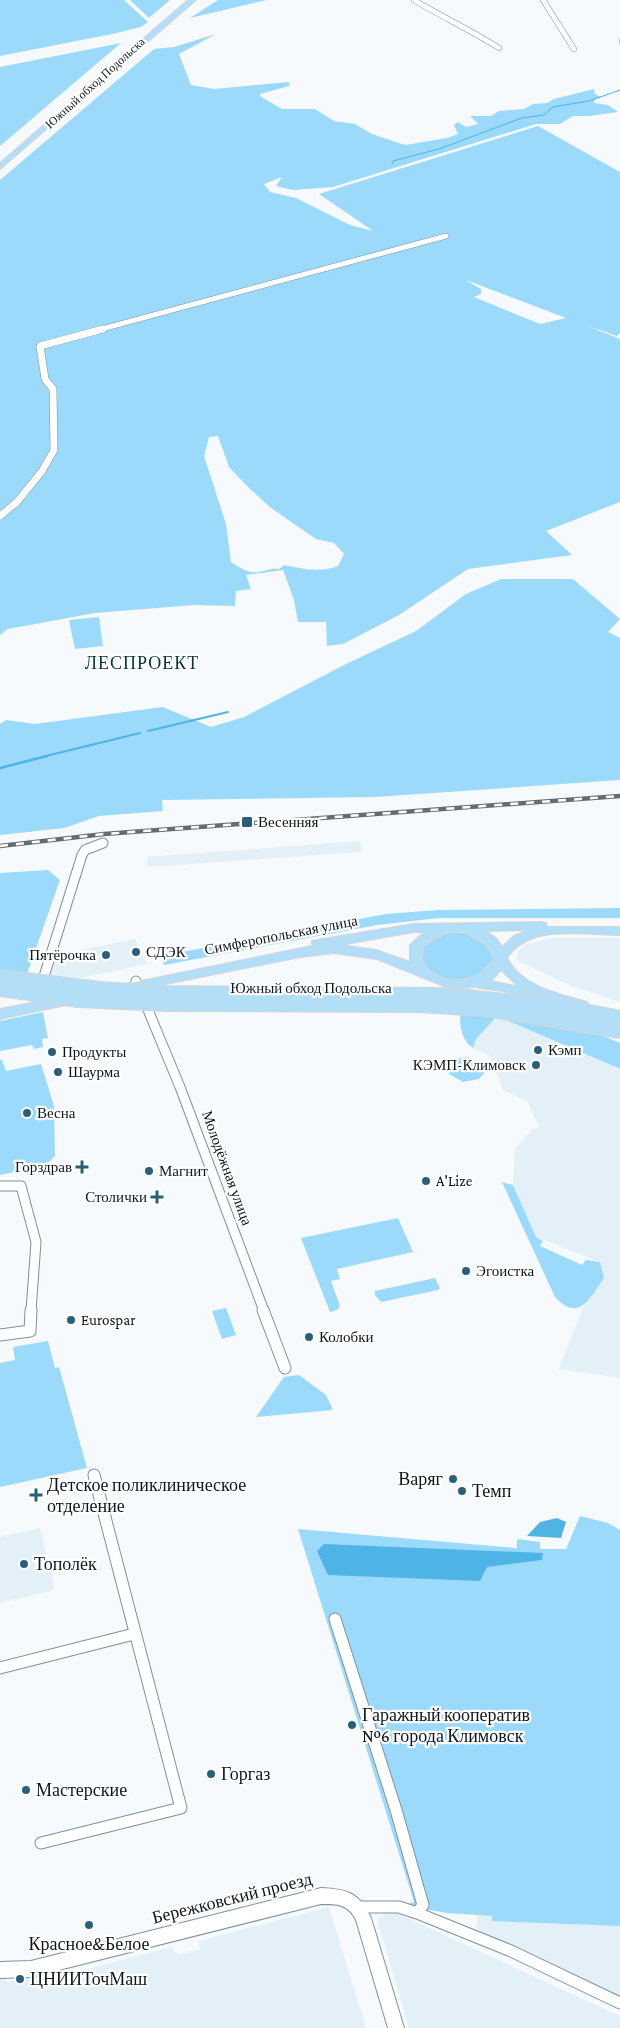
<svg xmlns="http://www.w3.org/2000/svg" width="620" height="2028" viewBox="0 0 620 2028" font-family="'Crimson Pro',serif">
	<rect width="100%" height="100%" fill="#f6fafd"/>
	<!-- built -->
	<path fill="#e3f0f7" d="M360 841 362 852 148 867 147 857Z
		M553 938H620V1002L571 986 517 960 518 952 523 945Z
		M135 939 147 964 81 978 51 975 56 955Z
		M497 1015 620 1070V1378L559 1369 584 1305 603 1278 600 1262 536 1237 513 1185 515 1149 532 1129 539 1127 527 1101 503 1090 490 1056 473 1048 476 1039Z
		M40 1528 55 1590 0 1603V1537Z
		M329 1907 366 2028H0V1979L5 1977 7 1983 44 1972 47 1980 171 1947 178 1955 200 1949 198 1941Z
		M392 1911 620 2016V2028H409L377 1919Z
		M477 1916H492V1921L620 1926V1996L476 1932Z"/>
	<!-- green -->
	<path fill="#9cdafc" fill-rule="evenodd" d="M0 0H124L148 22 141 27 117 33 0 56Z
		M130 0H170L149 18Z
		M218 0H267L190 18Z
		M216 34 179 54 191 85 214 89 288 82 290 84 289 86 260 94V96L282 109H315L334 121 355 124 372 134 405 145 447 138 458 134 454 125 458 122 466 127 478 124 470 116H491L499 111 524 109 533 104 547 103 554 99 594 89 595 94 601 97 595 99 594 103 608 105 618 112 589 116H573L560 124H536L333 187 293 190 276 186 282 177 264 184 270 192 296 198 350 225 373 231 319 194 538 126 620 172V333L617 336 585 325 620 339V502L546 531 572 555 468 569 399 615 343 644 327 646 326 622H298L294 600 283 570 246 575 251 589 236 591 235 606 194 605 95 613 8 629 0 635V180L154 49 174 47ZM466 280 566 318 540 324 474 297 481 294V289ZM218 436 229 467 249 488 271 508 316 539 334 543 344 554 338 566C319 573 303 569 284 565L279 569C270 568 266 571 258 572 248 574 239 567 231 562L226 524 204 456 209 437Z
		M121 43 0 146V67Z
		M501 579H573L620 619 608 632 620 638V780L375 797 162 800 163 811 99 816 64 828 0 835V724L6 720 35 724 163 707 211 727 244 717 346 664 416 631 466 594Z
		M99 617 103 646 75 649 69 620Z
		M48 870 60 880 23 985 0 989V873Z
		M620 908V918H439L377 925 164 965 160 956 386 914 438 910Z
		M451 932C467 932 485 936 492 953 494 958 495 962 491 967 475 982 435 989 423 965 420 960 421 954 421 949L430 939Z
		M507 995 620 1043V1069L497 1016 476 1039 473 1048C460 1039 460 1024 460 1010Z
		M43 1012 48 1038 42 1039 43 1047 34 1049 32 1045 0 1051V1021Z
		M466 1057 482 1063 485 1072 479 1079 463 1082 449 1074 448 1066 454 1059Z
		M0 1060H2L6 1071 41 1064 54 1106 55 1156C42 1172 19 1170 0 1175Z
		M502 1182 513 1185 536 1237 543 1241 540 1246 582 1265 586 1260 600 1262 604 1278C590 1298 579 1323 555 1297Z
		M398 1218 413 1252 337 1269 340 1279 331 1281 340 1306 337 1310 330 1312 301 1238Z
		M435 1278 440 1288 438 1290 381 1302 375 1295V1291Z
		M226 1308 236 1335 222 1339 212 1311Z
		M48 1341 55 1368 59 1367 87 1468 0 1487V1363L15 1360 13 1347Z
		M299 1375 326 1395 333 1410 256 1417 284 1377Z
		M580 1516 608 1523 620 1530V1926L492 1921V1916L447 1913 412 1907 410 1903 414 1902 298 1529 517 1548V1539L540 1542V1549H566Z"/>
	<!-- water -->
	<path fill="#4eb3e5" d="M557 1518 566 1522 561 1538 527 1536 540 1522Z
		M324 1544 543 1553 542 1560 487 1567 480 1581 328 1575 317 1551Z"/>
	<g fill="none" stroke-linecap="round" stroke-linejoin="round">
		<!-- stream-far2 -->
		<path stroke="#4eb3e5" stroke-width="1" d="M620 38V43
			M392 164 393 161 439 149 522 118 544 115 553 107 589 101 620 90"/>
		<!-- stream-far1 -->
		<path stroke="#4eb3e5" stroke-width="2" d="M148 731 228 712
			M42 757 140 733"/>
		<!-- stream -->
		<path stroke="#4eb3e5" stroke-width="2.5" d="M0 768 47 756"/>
		<defs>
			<path id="minor-far3" d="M414 0C442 17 471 30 499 48
				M543 0 574 49
				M98 330 446 236"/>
			<path id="minor-far2" d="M0 516 17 502 42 471 54 450 53 389 45 379 40 346 103 329"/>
			<path id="minor-far1" d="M136 981 180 1087 264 1311
				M41 986 82 855 85 850 103 843
				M0 1186H21L36 1242 31 1311"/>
			<path id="minor" d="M263 1310 285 1368
				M0 1335 30 1331 31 1310
				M335 1619 396 1810 423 1905 417 1913
				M0 1668 134 1634
				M41 1843 181 1808 94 1475
				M358 1907H399L417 1913 511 1951 620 2003"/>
			<path id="tertiary" d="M321 1888C347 1889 360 1893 371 1918L404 2028H388L356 1920C348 1904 337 1904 321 1904L31 1977 0 1978V1962L31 1961Z"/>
			<path id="primary" d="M188 0H196L0 169V163Z
				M541 922 546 923 547 927H620V935C585 935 529 923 507 958 522 987 558 994 587 1002L589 1005 587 1008 582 1010 540 997 534 1001 503 991 473 987 464 988 444 986 377 959 334 953 300 957 126 992 119 988 126 984 312 946V941L317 940 414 924ZM529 930 514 936 502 947 497 939 486 931ZM462 931C478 942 485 938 494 958 482 980 453 987 431 972 427 970 425 964 422 960L423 947C436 936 446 932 462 931ZM414 932H424L410 945V962L376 950 340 945ZM501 970 519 987 491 981Z
				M70 995 77 1000 75 1003 0 1019V1009Z"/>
		</defs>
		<!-- minor-far3 casing -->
		<use href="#minor-far3" stroke="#7c929e" stroke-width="6"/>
		<!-- minor-far2 casing -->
		<use href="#minor-far2" stroke="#7c929e" stroke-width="8"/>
		<!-- minor-far1 casing -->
		<use href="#minor-far1" stroke="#7c929e" stroke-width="11"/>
		<!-- minor casing -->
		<use href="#minor" stroke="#7c929e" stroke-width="13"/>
		<!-- tertiary casing -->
		<use href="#tertiary" stroke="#7c929e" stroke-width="2"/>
		<!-- primary casing -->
		<use href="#primary" stroke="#d4d5d6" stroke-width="2"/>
		<!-- minor-far3 -->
		<use href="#minor-far3" stroke="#fff" stroke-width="5"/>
		<!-- minor-far2 -->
		<use href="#minor-far2" stroke="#fff" stroke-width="7"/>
		<!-- minor-far1 -->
		<use href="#minor-far1" stroke="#fff" stroke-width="9"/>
		<!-- minor -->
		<use href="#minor" stroke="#fff" stroke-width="11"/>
		<!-- tertiary -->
		<use href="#tertiary" fill="#fff" fill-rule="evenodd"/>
		<!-- primary -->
		<use href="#primary" fill="#b2dff7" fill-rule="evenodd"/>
		<defs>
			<path id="rail" d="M0 846 104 834 620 796"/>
		</defs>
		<!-- rail casing -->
		<use href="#rail" stroke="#656c70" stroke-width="4.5"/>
		<!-- rail -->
		<use href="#rail" stroke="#fff" stroke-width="2.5" stroke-dasharray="8" stroke-linecap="butt"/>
		<defs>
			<path id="primary-bridge" d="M0 977 101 989 161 993 449 995 563 1007 620 1018
				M0 989 78 1000 167 1004 417 1005 487 1009 620 1031"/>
		</defs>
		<!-- primary-bridge casing -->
		<use href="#primary-bridge" stroke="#d4d5d6" stroke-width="16" stroke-linecap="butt"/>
		<!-- primary-bridge -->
		<use href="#primary-bridge" stroke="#b2dff7" stroke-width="14"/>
	</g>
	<!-- markers -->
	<g fill="#295f7a" stroke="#fff" stroke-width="2">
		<rect x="241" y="816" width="12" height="12" rx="2.5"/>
		<circle cx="136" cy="952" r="5"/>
		<circle cx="106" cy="955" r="5"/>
		<circle cx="538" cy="1050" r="5"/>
		<circle cx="52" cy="1052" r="5"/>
		<circle cx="536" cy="1065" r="5"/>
		<circle cx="58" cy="1072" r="5"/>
		<circle cx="27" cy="1113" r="5"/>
		<path d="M79.5 1159.5h5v5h5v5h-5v5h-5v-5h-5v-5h5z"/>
		<circle cx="149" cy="1171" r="5"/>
		<circle cx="426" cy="1181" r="5"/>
		<path d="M154.5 1189.5h5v5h5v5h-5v5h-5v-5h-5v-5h5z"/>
		<circle cx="466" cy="1271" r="5"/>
		<circle cx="71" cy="1320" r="5"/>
		<circle cx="309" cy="1337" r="5"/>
		<circle cx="453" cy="1479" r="5"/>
		<circle cx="462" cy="1491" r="5"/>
		<path d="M33.5 1487.5h5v5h5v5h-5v5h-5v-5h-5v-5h5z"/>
		<circle cx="24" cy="1564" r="5"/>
		<circle cx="352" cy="1725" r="5"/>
		<circle cx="211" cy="1774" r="5"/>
		<circle cx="26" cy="1790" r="5"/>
		<circle cx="89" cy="1925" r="5"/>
		<circle cx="20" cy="1979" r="5"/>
	</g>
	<g text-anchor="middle" stroke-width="4.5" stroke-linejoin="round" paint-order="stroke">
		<!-- far-street labels -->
		<g font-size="12" fill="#0e171b" stroke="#fff">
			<text transform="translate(95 83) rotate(-42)" y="4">Южный обход Подольска</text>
		</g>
		<!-- poi labels -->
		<g font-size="15" fill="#0e171b" stroke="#fff" text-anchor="start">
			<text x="258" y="827">Весенняя</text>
			<text x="146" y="957">СДЭК</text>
			<text x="96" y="960" text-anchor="end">Пятёрочка</text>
			<text x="548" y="1055">Кэмп</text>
			<text x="62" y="1057">Продукты</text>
			<text x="526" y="1070" text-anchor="end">КЭМП-Климовск</text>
			<text x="68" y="1077">Шаурма</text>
			<text x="37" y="1118">Весна</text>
			<text x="72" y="1172" text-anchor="end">Горздрав</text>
			<text x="159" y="1176">Магнит</text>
			<text x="436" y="1186">A'Lize</text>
			<text x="147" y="1202" text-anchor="end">Столички</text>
			<text x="476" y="1276">Эгоистка</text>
			<text x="81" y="1325">Eurospar</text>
			<text x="319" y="1342">Колобки</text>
		</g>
		<!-- street labels -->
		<g font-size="15" fill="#0e171b" stroke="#fff">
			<text transform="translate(281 935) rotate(-11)" y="5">Симферопольская улица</text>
			<text x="311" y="993">Южный обход Подольска</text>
			<text transform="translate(227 1168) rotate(70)" y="5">Молодёжная улица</text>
		</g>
		<!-- quarter labels -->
		<g font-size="18" letter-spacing="1" fill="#043449" stroke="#fff">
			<text x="142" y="669">ЛЕСПРОЕКТ</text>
		</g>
		<!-- near-poi labels -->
		<g font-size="18" fill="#0e171b" stroke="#fff" text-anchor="start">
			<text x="443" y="1485" text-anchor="end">Варяг</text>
			<text x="47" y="1491">Детское поликлиническое<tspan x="47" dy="21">отделение</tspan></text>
			<text x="472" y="1497">Темп</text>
			<text x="34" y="1570">Тополёк</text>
			<text x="362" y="1721">Гаражный кооператив<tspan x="362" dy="21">№6 города Климовск</tspan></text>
			<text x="221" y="1780">Горгаз</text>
			<text x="36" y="1796">Мастерские</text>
			<text x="89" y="1950" text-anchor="middle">Красное&amp;Белое</text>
			<text x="30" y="1985">ЦНИИТочМаш</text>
		</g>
		<!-- near-street labels -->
		<g font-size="18" fill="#0e171b" stroke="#fff">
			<text transform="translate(232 1898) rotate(-14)" y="6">Бережковский проезд</text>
		</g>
	</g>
</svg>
